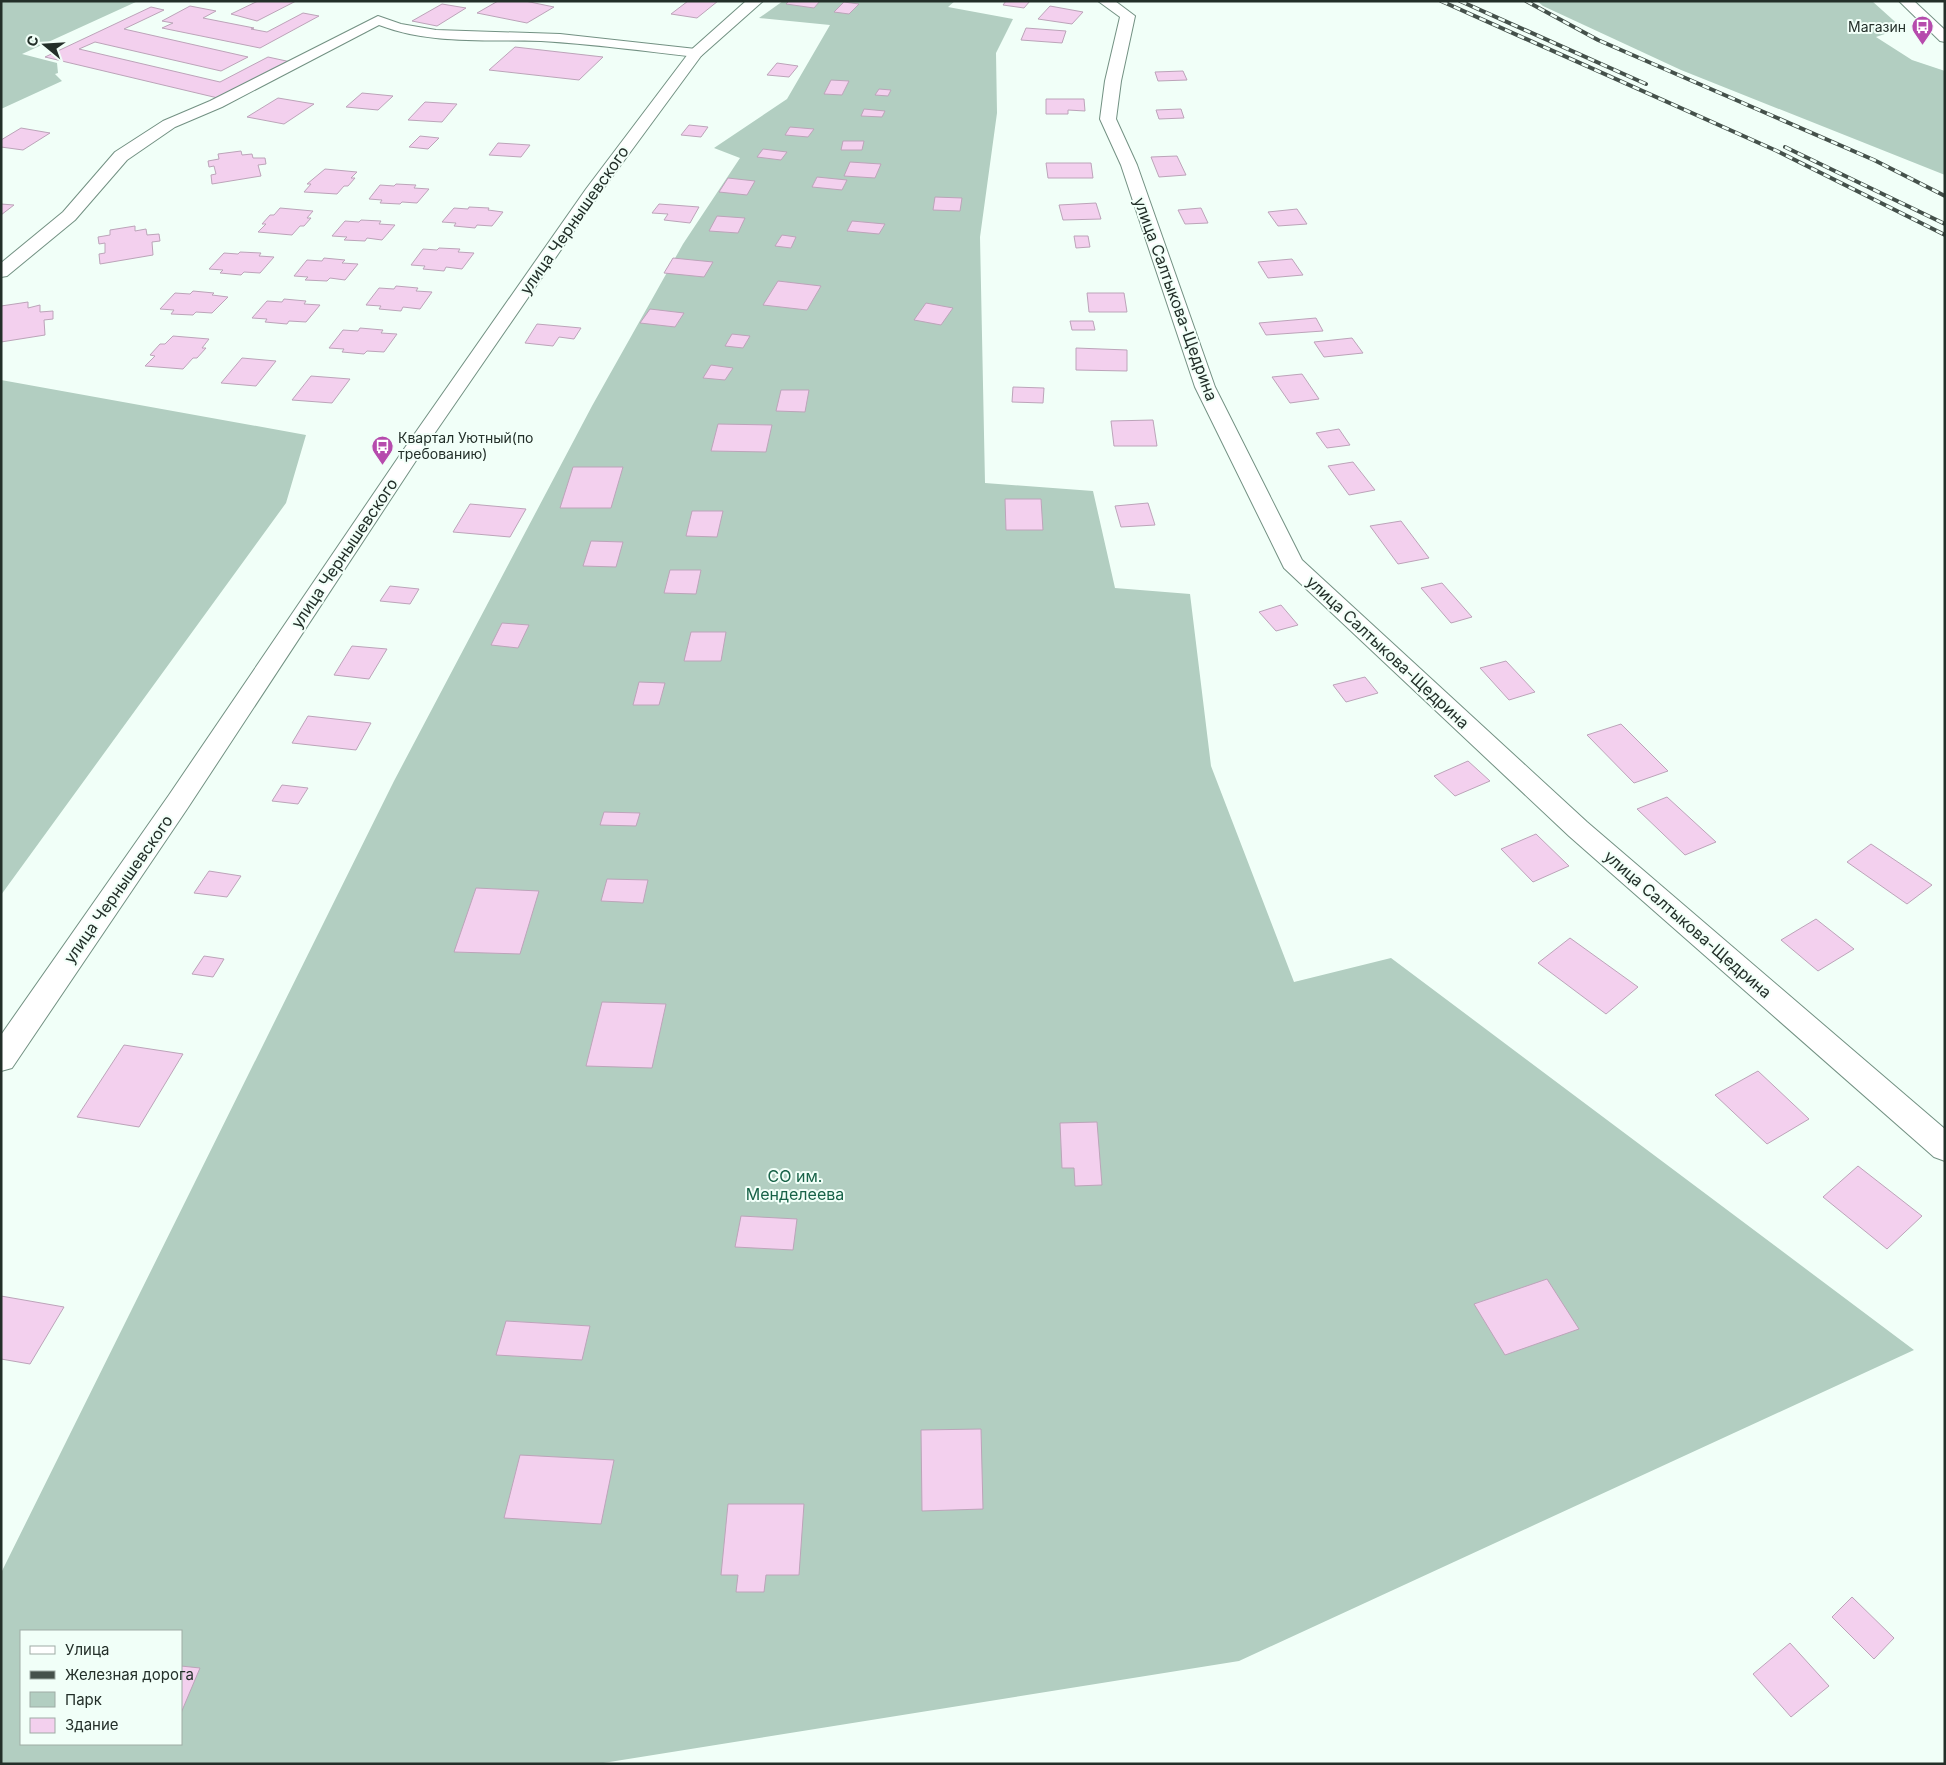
<svg xmlns="http://www.w3.org/2000/svg" width="1946" height="1765" viewBox="0 0 1946 1765" font-family="Inter,sans-serif">
	<rect width="100%" height="100%" fill="#f1fff8"/>
	<!-- green -->
	<path fill="#b2cec1" fill-rule="evenodd" d="M1 1H138L22 54 57 63 58 73 55 74 62 81 1 109Z
		M783 1H955L948 7 1013 19 996 53 997 113 980 237 985 483 1093 491 1115 588 1190 594 1211 766 1294 982 1391 958 1914 1350 1239 1661 597 1764H1V1573L394 781 592 406 683 244 740 158 714 148 787 99 830 25 759 18ZM21 1631H181V1744H21Z
		M1537 1H1872L1902 28 1876 37 1912 60 1945 71V175L1681 70 1543 6Z
		M1 380 306 435 286 503 1 895Z"/>
	<!-- building -->
	<path fill="#f3d0ee" stroke="#bca4b9" d="M258 1H296L257 21 231 14Z
		M498 1H525L554 7 527 23 477 13Z
		M688 1H718L697 18 671 14Z
		M789 1H820L814 8 786 4Z
		M1006 1H1030L1024 8 1003 5Z
		M844 2 859 4 849 14 834 12Z
		M442 4 466 8 437 26 412 21Z
		M190 6 216 11 203 18 254 28 251 29 267 32 303 13 319 16 260 48 162 28 173 23 162 21Z
		M1050 6 1083 12 1072 24 1038 19Z
		M151 7 164 10 124 29 248 57 221 71 95 42 79 49 220 82 268 57 291 62 222 99 45 57Z
		M1026 28 1066 31 1062 43 1021 40Z
		M515 47 603 57 579 80 489 70Z
		M777 63 798 66 789 77 767 75Z
		M1183 71 1187 80 1158 81 1155 72Z
		M831 80 849 81 842 95 824 94Z
		M879 89 891 90 888 96 875 95Z
		M362 93 393 96 378 110 346 107Z
		M278 98 314 104 284 124 247 117Z
		M1046 99H1084L1085 111 1068 110V114H1046Z
		M425 102 457 104 442 122 408 120Z
		M864 109 885 111 882 117 861 116Z
		M1181 109 1184 118 1159 119 1156 110Z
		M689 125 708 127 701 137 681 135Z
		M790 127 814 129 808 137 785 135Z
		M21 128 50 133 23 150 1 147V140Z
		M420 136 439 138 428 149 409 147Z
		M843 141H864L862 150H841Z
		M498 143 530 145 521 157 489 155Z
		M763 149 787 152 781 160 757 157Z
		M241 151 242 155 252 154 253 158H265L266 164 258 165 261 176 212 184 211 175 216 174 214 166 209 167 208 161 219 159 218 154Z
		M1177 156 1186 175 1159 177 1151 157Z
		M850 162 881 164 875 178 844 176Z
		M1046 163H1091L1093 178H1048Z
		M325 169 357 172 351 178H355L348 186H344L337 194 304 192 311 184H307Z
		M817 177 847 180 842 190 812 187Z
		M728 178 755 181 747 195 719 192Z
		M396 184 416 185 414 188 429 189 417 203 402 202 400 204 380 203 382 200 369 199 380 185 394 186Z
		M935 197 962 198 960 211 933 210Z
		M1096 203 1101 219 1063 220 1059 205Z
		M1 204 14 205 1 215Z
		M659 204 699 207 690 223 664 220 668 214 652 213Z
		M469 207 489 208 488 210 503 212 492 226 477 225 475 228 454 226 456 223 442 222 454 208 468 209Z
		M280 208 313 211 307 218H311L304 226H300L292 235 258 232 266 224H262L270 215H274Z
		M1201 208 1208 223 1185 224 1178 210Z
		M1297 209 1307 224 1278 226 1268 212Z
		M717 216 745 218 738 233 709 231Z
		M361 220 381 221 379 224 395 225 382 240 367 238 365 241 344 240 347 237 332 236 345 221 359 222Z
		M852 221 885 224 879 234 847 231Z
		M135 226V231L146 229 147 235 159 234 160 241 152 242 153 255 100 264 99 254 105 253V243L99 244 98 237 110 235V230Z
		M782 235 796 237 791 248 775 246Z
		M1074 236H1088L1090 247 1076 248Z
		M439 248 460 249 458 252 474 253 462 269 446 267 444 271 423 269 425 266 411 265 423 249 437 250Z
		M240 252 261 253 259 256 274 257 260 273 244 272 241 275 220 273 223 270 209 269 224 253 238 254Z
		M324 258 345 260 342 263 358 264 345 280 330 278 327 281 305 280 308 277 294 276 307 260 322 261Z
		M673 258 713 262 704 277 664 273Z
		M1292 259 1303 275 1268 278 1258 262Z
		M778 281 821 286 807 310 763 305Z
		M396 286 418 288 416 291 432 292 420 309 403 307 401 311 379 309 381 306 366 305 379 288 394 289Z
		M193 291 214 293 212 295 228 297 212 313 196 312 193 315 171 314 174 310 160 309 175 293 190 294Z
		M1087 293H1124L1127 312H1089Z
		M284 299 306 301 304 304 320 305 306 322 289 321 287 324 265 322 267 319 252 318 267 301 282 302Z
		M28 302V308L40 305V312L53 311V319L44 320 45 335 1 342V306Z
		M926 303 953 308 941 325 914 320Z
		M650 309 684 313 675 327 640 323Z
		M1316 318 1323 331 1266 335 1259 323Z
		M1070 321H1093L1095 330H1072Z
		M537 324 581 328 574 339 559 337 553 346 525 343Z
		M360 328 383 330 381 333 397 334 384 352 367 351 364 354 342 352 344 349 329 348 343 330 358 331Z
		M732 334 750 336 743 348 725 346Z
		M173 336 209 339 202 348H206L197 358H193L183 369 145 366 155 356 150 355 160 344H165Z
		M1352 338 1363 353 1324 357 1314 342Z
		M1076 348 1127 350V371L1076 370Z
		M242 358 276 361 256 386 221 383Z
		M711 365 733 368 725 380 703 378Z
		M1302 374 1319 399 1290 403 1272 377Z
		M311 376 350 379 332 403 292 400Z
		M1013 387 1044 388 1043 403 1012 402Z
		M781 390H809L805 412 776 411Z
		M1153 420 1157 446H1114L1111 421Z
		M718 424 772 425 766 452 711 451Z
		M1339 429 1350 445 1327 448 1316 433Z
		M1353 462 1375 490 1349 495 1328 466Z
		M573 467H623L611 508H560Z
		M1005 499H1041L1043 530H1006Z
		M1148 503 1155 525 1121 527 1115 506Z
		M470 504 526 509 510 537 453 532Z
		M692 511H723L717 537 686 536Z
		M1401 521 1429 558 1398 564 1370 526Z
		M591 541 623 542 616 567 583 566Z
		M670 570H701L696 594 664 593Z
		M1442 583 1472 617 1451 623 1421 588Z
		M390 586 419 589 410 604 380 601Z
		M1281 605 1298 625 1276 631 1259 612Z
		M502 623 529 625 518 648 491 645Z
		M691 632H726L721 661H684Z
		M352 646 387 649 369 679 334 675Z
		M1506 661 1535 692 1509 700 1480 668Z
		M1365 677 1378 693 1346 702 1333 685Z
		M639 682 665 683 659 705H633Z
		M308 716 371 723 356 750 292 743Z
		M1621 724 1668 771 1634 783 1587 735Z
		M1468 761 1490 781 1455 796 1434 776Z
		M282 785 308 788 298 804 272 801Z
		M1667 797 1716 842 1685 855 1637 809Z
		M604 812 640 813 636 826 600 825Z
		M1536 834 1569 866 1533 882 1501 849Z
		M1871 844 1932 885 1907 904 1847 862Z
		M209 871 241 876 227 897 194 893Z
		M607 879 648 880 643 903 601 901Z
		M476 888 539 891 520 954 454 952Z
		M1816 919 1854 949 1818 971 1781 940Z
		M1570 938 1638 987 1606 1014 1538 963Z
		M204 956 224 959 213 977 192 974Z
		M602 1002 666 1004 652 1068 586 1066Z
		M124 1045 183 1054 139 1127 77 1117Z
		M1758 1071 1809 1119 1767 1144 1715 1095Z
		M1097 1122 1102 1185 1075 1186 1074 1168H1062L1060 1123Z
		M1858 1166 1922 1216 1887 1249 1823 1197Z
		M741 1216 797 1219 793 1250 735 1247Z
		M1547 1279 1579 1329 1505 1355 1474 1304Z
		M1 1296 64 1307 30 1364 1 1359Z
		M506 1321 590 1326 582 1360 496 1355Z
		M981 1429 983 1509 922 1511 921 1430Z
		M520 1455 614 1460 601 1524 504 1518Z
		M728 1504H804L799 1575H766L764 1592H736L738 1575H721Z
		M1852 1597 1894 1638 1874 1659 1832 1617Z
		M1790 1643 1829 1686 1791 1717 1753 1674Z
		M181 1666 200 1668 181 1713Z"/>
	<g fill="none" stroke-linecap="round" stroke-linejoin="round">
		<defs>
			<path id="street" d="M1098 1H1115L1135 16 1121 81 1116 119 1137 165 1215 387 1302 560 1587 822 1945 1129V1161L1934 1157 1569 836 1284 568 1195 387 1121 165 1100 119 1105 81 1120 17Z
				M378 16 401 24 436 30 560 34 696 49 701 50 703 53 701 56 696 57C644 51 593 44 541 41 486 39 431 45 379 25L222 107 175 127 127 160 75 220 7 276 1 277V263L63 212 115 152 163 121 210 101Z"/>
			<path id="secondary" d="M746 1H763L701 56 598 196 421 453 187 809 12 1068 1 1071V1035L169 795 404 449 586 189 691 50Z
				M1899 1H1914L1945 30V42L1940 41Z"/>
		</defs>
		<!-- street casing -->
		<use href="#street" stroke="#739183" stroke-width="2"/>
		<!-- secondary casing -->
		<use href="#secondary" stroke="#739183" stroke-width="2"/>
		<!-- street -->
		<use href="#street" fill="#fff" fill-rule="evenodd"/>
		<!-- secondary -->
		<use href="#secondary" fill="#fff" fill-rule="evenodd"/>
		<defs>
			<path id="rail" d="M1441 1 1777 151 1945 235
				M1460 1 1646 84
				M1526 1 1598 40 1874 160 1945 196
				M1785 147 1945 224"/>
		</defs>
		<!-- rail casing -->
		<use href="#rail" stroke="#45514b" stroke-width="4"/>
		<!-- rail -->
		<use href="#rail" stroke="#f1fff8" stroke-width="2.5" stroke-dasharray="7" stroke-linecap="butt"/>
	</g>
	<!-- icons -->
	<defs>
		<symbol id="bus-pin" viewBox="-11 -11 22 30"><path d="M0 17L-7.5 6A9.5 9.5 0 1 1 7.5 6Z" fill="#b64bad" stroke="#f1fff8"/><path d="M-5-6H5V4H4V6H2V4H-2V6H-4V4H-5ZM-3.5-4V0h7V-4ZM-3.5 1.2v1.5H-2V1.2ZM2 1.2v1.5H3.5V1.2Z" fill="#fff"/></symbol>
	</defs>
	<g fill-rule="evenodd">
		<use href="#bus-pin" x="1910" y="14" width="25" height="34"/>
		<use href="#bus-pin" x="370" y="434" width="25" height="34"/>
	</g>
	<g text-anchor="middle" stroke-width="4" stroke-linejoin="round" paint-order="stroke">
		<!-- far-poi labels -->
		<g font-size="14" fill="#232f29" stroke="#f1fff8" text-anchor="end">
			<text x="1906" y="32">Магазин</text>
			<text x="398" y="443" text-anchor="start">Квартал Уютный(по<tspan x="398" dy="16">требованию)</tspan></text>
		</g>
		<!-- street labels -->
		<g font-size="16" fill="#232f29" stroke="#f1fff8">
			<text transform="translate(574 220) rotate(-55)" y="6">улица Чернышевского</text>
			<text transform="translate(1176 299) rotate(70)" y="6">улица Салтыкова-Щедрина</text>
			<text transform="translate(344 553) rotate(-56)" y="6">улица Чернышевского</text>
			<text transform="translate(1388 652) rotate(43)" y="6">улица Салтыкова-Щедрина</text>
			<text transform="translate(118 889) rotate(-55)" y="6">улица Чернышевского</text>
			<text transform="translate(1688 924) rotate(41)" y="6">улица Салтыкова-Щедрина</text>
		</g>
		<!-- park labels -->
		<g font-size="16" fill="#186348" stroke="#f1fff8">
			<text x="795" y="1182">СО им.<tspan x="795" dy="18">Менделеева</tspan></text>
		</g>
	</g>
	<!-- border -->
	<rect width="1946" height="1765" fill="none" stroke="#232f29" stroke-width="5"/>
	<!-- legend -->
	<rect x="20" y="1630" width="162" height="115" fill="#f1fff8" stroke="#9faca5"/>
	<rect x="30" y="1646" width="25" height="8" fill="#ffffff" stroke="#9faca5"/>
	<text x="65" y="1655" font-size="15" fill="#232f29">Улица</text>
	<rect x="30" y="1671" width="25" height="8" fill="#45514b" stroke="#9faca5"/>
	<text x="65" y="1680" font-size="15" fill="#232f29">Железная дорога</text>
	<rect x="30" y="1692" width="25" height="15" fill="#b2cec1" stroke="#9faca5"/>
	<text x="65" y="1705" font-size="15" fill="#232f29">Парк</text>
	<rect x="30" y="1718" width="25" height="15" fill="#f3d0ee" stroke="#9faca5"/>
	<text x="65" y="1730" font-size="15" fill="#232f29">Здание</text>
	<!-- north arrow -->
	<g transform="translate(45 45) rotate(288)" stroke="#f1fff8" stroke-width="4" paint-order="stroke">
	<path d="M0-4L9 19L0 12L-9 19Z" fill="#232f29"/>
	<text y="-8" font-size="14" font-weight="bold" text-anchor="middle" fill="#232f29">С</text>
	</g>
</svg>
